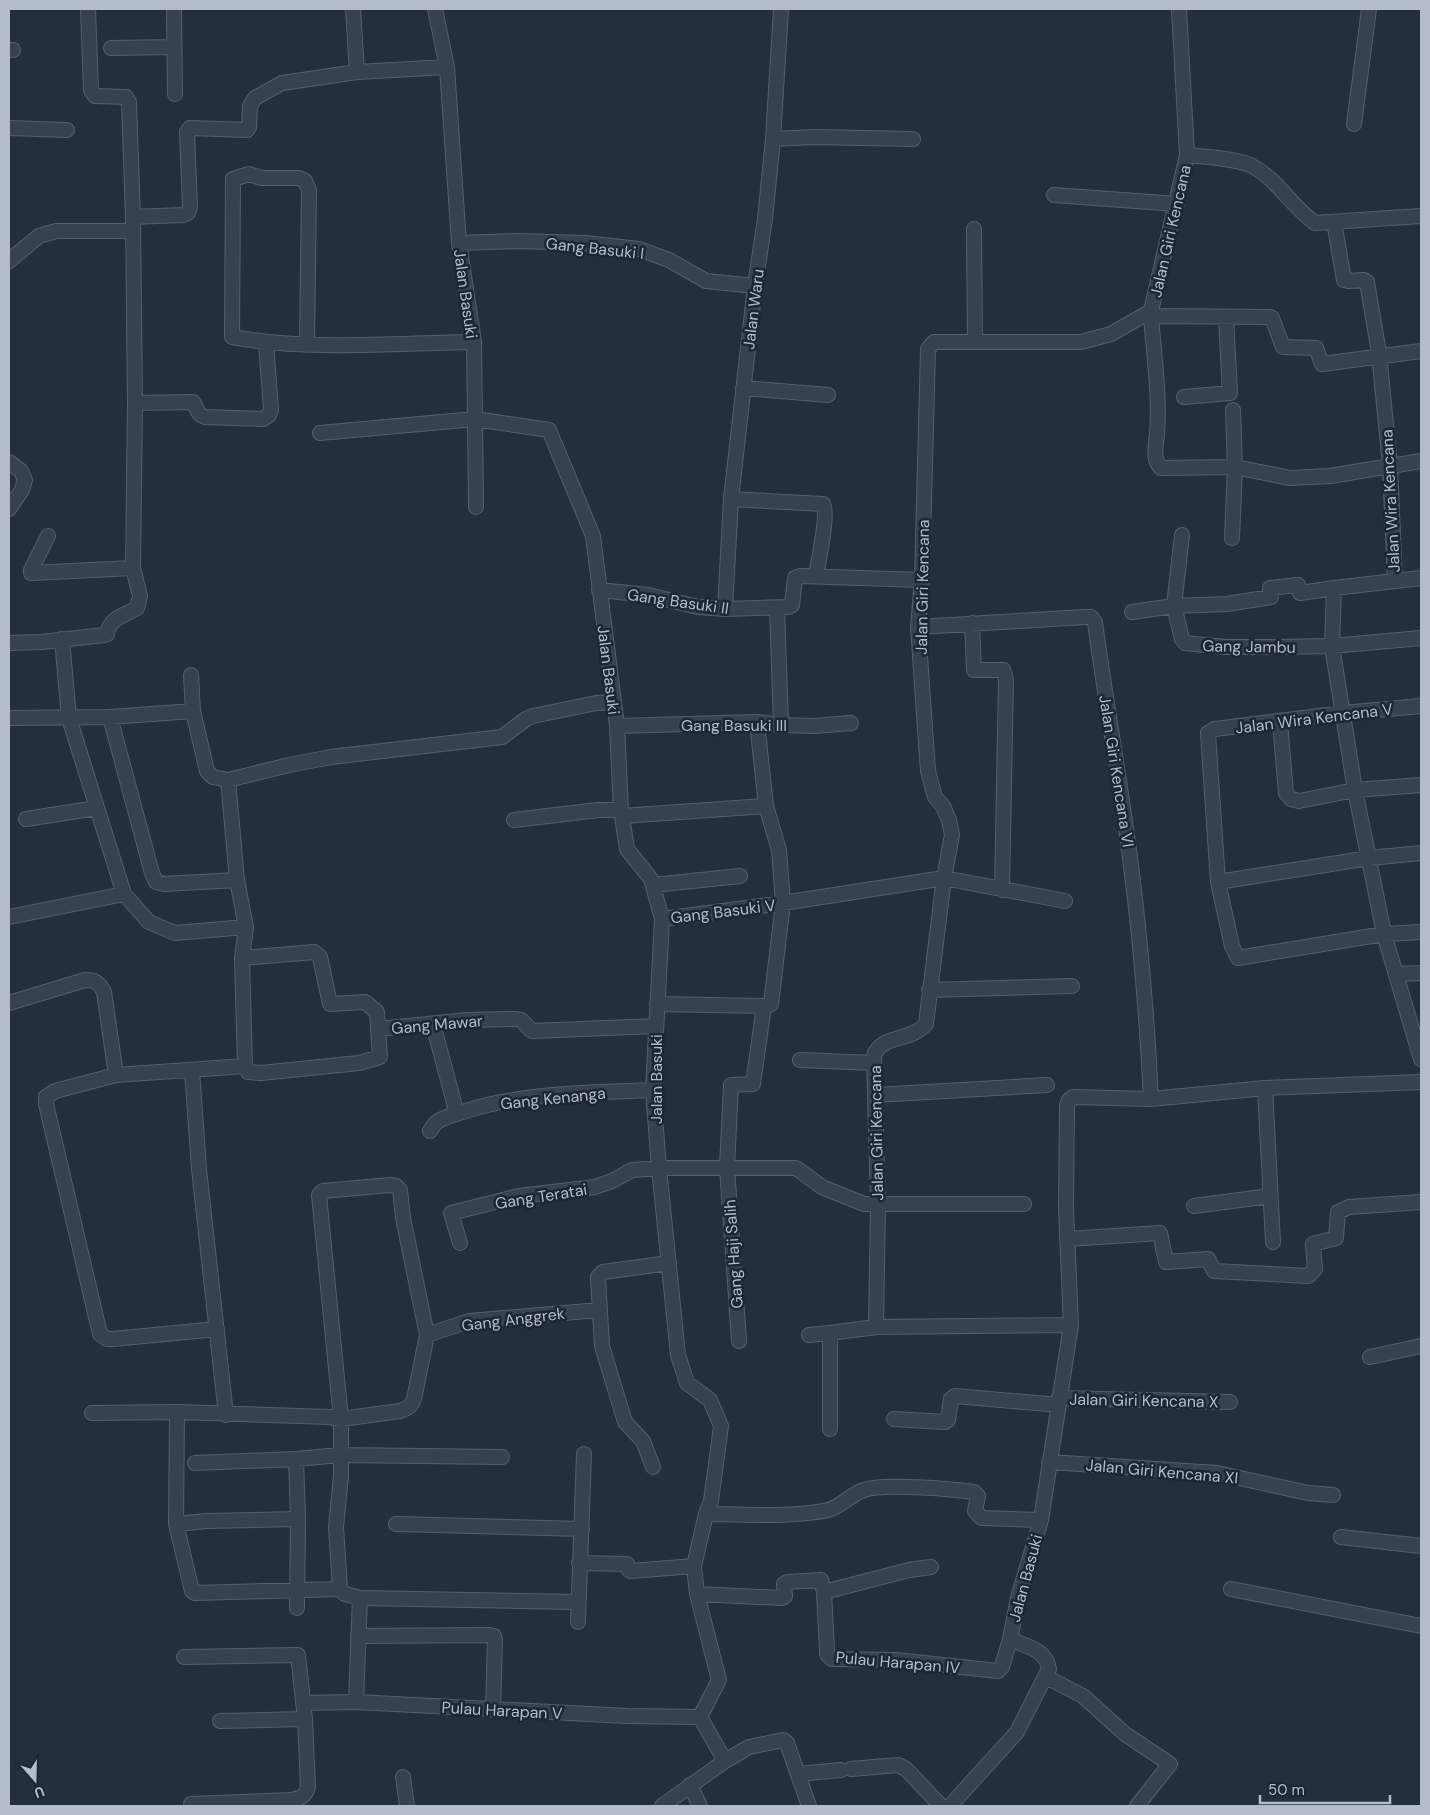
<svg xmlns="http://www.w3.org/2000/svg" width="1430" height="1815" viewBox="0 0 1430 1815" font-family="'DM Sans',sans-serif">
	<rect width="100%" height="100%" fill="#242f3e"/>
	<g fill="none" stroke-linecap="round" stroke-linejoin="round">
		<defs>
			<path id="minor" d="M174 9 175 94
				M353 9 357 72
				M435 9 447 67 459 243 474 342 475 419 549 430 593 536 617 726 621 810 627 849 651 879 662 919 653 1090 659 1168 678 1355 687 1383 710 1400 721 1426 711 1501 706 1514 694 1566 697 1594 719 1680 700 1717 725 1761 662 1806
				M111 48 174 47
				M9 50H13
				M1354 124 1369 9
				M9 128 67 130
				M773 139 814 137 913 139
				M1187 155C1205 157 1237 158 1252 166 1277 179 1292 207 1315 223L1421 216
				M1054 195 1177 204
				M133 217 183 215 188 213 190 207 187 132 190 128 247 130 249 127 250 106 255 98 282 83 357 72 447 67
				M1334 222 1344 280 1348 281 1364 280 1367 282 1379 353 1390 466 1395 581 1334 588 1332 646 1355 790 1384 934 1421 1059
				M974 229 975 341
				M459 243 519 241 585 243 639 249 669 260 706 281 755 286
				M9 261 39 236 56 231H132
				M1151 311V316L1270 317 1272 318 1283 347 1316 348 1322 364 1421 351
				M1151 316C1154 355 1160 396 1157 434 1156 446 1152 459 1161 468L1235 467 1290 478 1330 476 1421 461
				M307 345 309 190 305 181 299 178H261L249 174 233 179 232 337C311 351 394 343 474 342
				M743 388 828 395
				M1184 397 1230 393 1226 318
				M135 403 193 402C198 408 196 414 205 417L263 419 269 415 271 410 266 343
				M320 433 475 419 476 507
				M9 462 21 471 25 480 22 490 9 509
				M731 499 823 504C829 513 818 563 816 576
				M1182 535 1174 606 1182 639 1185 643 1225 647H1277L1332 646 1421 638
				M48 536 31 570V573L133 568
				M1232 538 1235 467 1233 410
				M1395 581 1421 578
				M599 590 648 595 698 607 725 609 788 607 792 605 795 578 800 576 922 580
				M777 608 781 725
				M725 609 731 499 755 286 765 219 773 139 781 9
				M1132 612 1174 606 1227 604 1271 597 1270 588 1298 585 1300 593 1334 588
				M972 623 974 670H1003L1006 679 1002 890
				M918 627 1085 617H1091L1095 622C1105 698 1119 774 1129 850 1140 933 1147 1016 1151 1099
				M62 639 69 718 124 894 149 922 175 933 246 927
				M9 643 42 642 104 635 107 634C110 617 124 616 137 608L140 596 133 568 135 403 133 217 129 102 126 97 95 96 91 90 88 9
				M191 675 193 711 207 771 213 777 228 780 237 880 246 927 242 958 245 1066 248 1072 261 1073 359 1063 380 1057 377 1012 365 1002 330 1004 320 957 314 952 242 958
				M1421 706 1343 713 1215 729 1208 733 1218 882 1369 858 1421 853
				M110 717 152 873 156 882 164 884 237 880
				M9 718 110 717 193 711
				M1280 722 1286 793 1291 799 1299 801 1355 790 1421 785
				M617 726 757 722 781 725 814 726 851 723
				M228 780 289 765 331 757 502 737 526 719 533 716 596 703 613 702
				M622 816 766 806
				M26 819 97 808
				M514 820 598 810H621
				M1218 882 1232 946 1238 958 1384 934 1421 932
				M653 885 740 876
				M9 917 124 894
				M662 919 783 903 944 878 1065 901
				M1397 974 1421 973
				M929 990 1072 986
				M9 1003 85 980C96 980 99 983 104 992L116 1075
				M657 1004 767 1006 771 1004 783 903 779 850 766 806 757 722
				M433 1024 457 1114
				M378 1029 467 1020 515 1019 521 1020 532 1031 656 1026
				M800 1060 874 1063
				M192 1070 199 1169 226 1415
				M1265 1088 1273 1242
				M876 1095 1047 1085
				M430 1131C432 1128 434 1124 437 1122 445 1116 457 1114 466 1111 526 1092 591 1093 653 1090
				M1194 1206 1270 1196
				M1067 1239 1160 1233 1166 1262 1208 1259 1214 1271 1308 1276 1315 1269 1313 1244 1336 1238 1338 1212 1349 1207 1421 1202
				M460 1243 451 1213 519 1196 595 1187 612 1181 632 1170 659 1168H796L822 1187 864 1204H1024
				M1071 1325 876 1327 878 1205 874 1056C881 1034 911 1042 926 1024L944 878 952 835 949 820 943 806 935 797 928 771 918 627 922 580 928 349 934 342H1081L1111 334 1151 311 1187 155 1179 9
				M217 1329 113 1339H107L100 1334 46 1104V1097L55 1091 116 1075 245 1066
				M427 1335 469 1321 599 1310
				M809 1335 830 1333
				M739 1341 727 1167 731 1085 753 1084 764 1006
				M1370 1357 1421 1346
				M1059 1398 1230 1402
				M177 1412 176 1524 192 1591 195 1593 340 1589
				M92 1413 177 1412 329 1417 341 1419 400 1411C408 1408 411 1407 414 1399L427 1335 403 1218 400 1190 396 1186 390 1185 323 1191 319 1195 341 1419V1476L336 1527 340 1589 345 1594 360 1598 578 1602
				M894 1419 945 1422 948 1420 951 1399 955 1396 1059 1405
				M830 1429V1333L876 1327
				M296 1459 298 1519
				M1049 1462 1217 1473 1308 1493 1333 1495
				M195 1463 296 1459 340 1455 502 1457
				M653 1467 643 1441 625 1422 602 1346 598 1277 603 1272 669 1263
				M706 1514C744 1514 791 1518 828 1510 841 1507 851 1494 864 1490 882 1483 952 1489 974 1492L978 1496 975 1511 982 1518 1041 1520
				M176 1524 206 1521 298 1519 297 1608
				M396 1524 582 1529
				M1341 1537 1421 1546
				M579 1563 627 1564 629 1570 631 1571 694 1566
				M1231 1589 1421 1626
				M824 1592 909 1570 931 1567
				M697 1594 782 1598 785 1596 784 1584 787 1582 821 1580 824 1592 827 1650V1654L832 1659 896 1660 998 1671 1002 1667 1010 1639
				M578 1622 584 1454
				M358 1636 489 1635 494 1636 495 1640 493 1710
				M184 1657 298 1655 305 1719 308 1787C305 1797 301 1798 291 1800L191 1804
				M1046 1677 1083 1696 1125 1734 1170 1764 1137 1806
				M356 1702 360 1598
				M303 1703 356 1702 627 1716 700 1717
				M220 1721 305 1719
				M725 1761 749 1747 783 1740 787 1743 809 1806
				M851 1769 898 1765 906 1769 941 1806
				M798 1774 841 1770
				M403 1777 407 1806
				M690 1785 700 1806
				M950 1806 1017 1732 1049 1669C1046 1649 1027 1647 1010 1639L1018 1598 1041 1520 1071 1325 1066 1208 1067 1106 1069 1100 1073 1097 1151 1099 1265 1088 1421 1082"/>
		</defs>
		<!-- minor casing -->
		<use href="#minor" stroke="#565f6c" stroke-width="16"/>
		<!-- minor -->
		<use href="#minor" stroke="#38414e" stroke-width="14"/>
	</g>
	<g text-anchor="middle" stroke-width="5" stroke-linejoin="round" paint-order="stroke">
		<!-- street labels -->
		<g font-size="16" fill="#b4bcc9" stroke="#1d2633">
			<text transform="translate(1170 231) rotate(-77)" y="6">Jalan Giri Kencana</text>
			<text transform="translate(595 248) rotate(6)" y="6">Gang Basuki I</text>
			<text transform="translate(466 294) rotate(82)" y="6">Jalan Basuki</text>
			<text transform="translate(753 309) rotate(-83)" y="6">Jalan Waru</text>
			<text transform="translate(1390 501) rotate(-93)" y="6">Jalan Wira Kencana</text>
			<text transform="translate(922 587) rotate(-89)" y="6">Jalan Giri Kencana</text>
			<text transform="translate(678 601) rotate(8)" y="6">Gang Basuki II</text>
			<text transform="translate(1249 646) rotate(1)" y="6">Gang Jambu</text>
			<text transform="translate(609 670) rotate(83)" y="6">Jalan Basuki</text>
			<text transform="translate(1314 718) rotate(-7)" y="6">Jalan Wira Kencana V</text>
			<text x="734" y="731">Gang Basuki III</text>
			<text transform="translate(1117 771) rotate(81)" y="6">Jalan Giri Kencana VI</text>
			<text transform="translate(723 911) rotate(-7)" y="6">Gang Basuki V</text>
			<text transform="translate(437 1024) rotate(-5)" y="6">Gang Mawar</text>
			<text transform="translate(656 1079) rotate(-90)" y="6">Jalan Basuki</text>
			<text transform="translate(553 1098) rotate(-6)" y="6">Gang Kenanga</text>
			<text transform="translate(876 1133) rotate(-91)" y="6">Jalan Giri Kencana</text>
			<text transform="translate(541 1196) rotate(-9)" y="6">Gang Teratai</text>
			<text transform="translate(733 1254) rotate(-94)" y="6">Gang Haji Salih</text>
			<text transform="translate(513 1319) rotate(-7)" y="6">Gang Anggrek</text>
			<text transform="translate(1144 1400) rotate(1)" y="6">Jalan Giri Kencana X</text>
			<text transform="translate(1162 1471) rotate(5)" y="6">Jalan Giri Kencana XI</text>
			<text transform="translate(1025 1578) rotate(-75)" y="6">Jalan Basuki</text>
			<text transform="translate(898 1662) rotate(5)" y="6">Pulau Harapan IV</text>
			<text transform="translate(502 1710) rotate(3)" y="6">Pulau Harapan V</text>
		</g>
	</g>
	<!-- border -->
	<rect width="1430" height="1815" fill="none" stroke="#b4bcc9" stroke-width="20"/>
	<!-- north arrow -->
	<g transform="translate(35 1780) rotate(160)" stroke="#1d2633" stroke-width="4" paint-order="stroke">
	<path d="M0-4L9 19L0 12L-9 19Z" fill="#b4bcc9"/>
	<text y="-8" font-size="14" font-weight="bold" text-anchor="middle" fill="#b4bcc9">U</text>
	</g>
	<!-- scale -->
	<path d="M1260 1795v8h130v-8" fill="none" stroke="#b4bcc9" stroke-width="2.5"/>
	<text x="1268" y="1795" font-size="15" fill="#b4bcc9" stroke="#1d2633" stroke-width="4" paint-order="stroke">50 m</text>
</svg>
